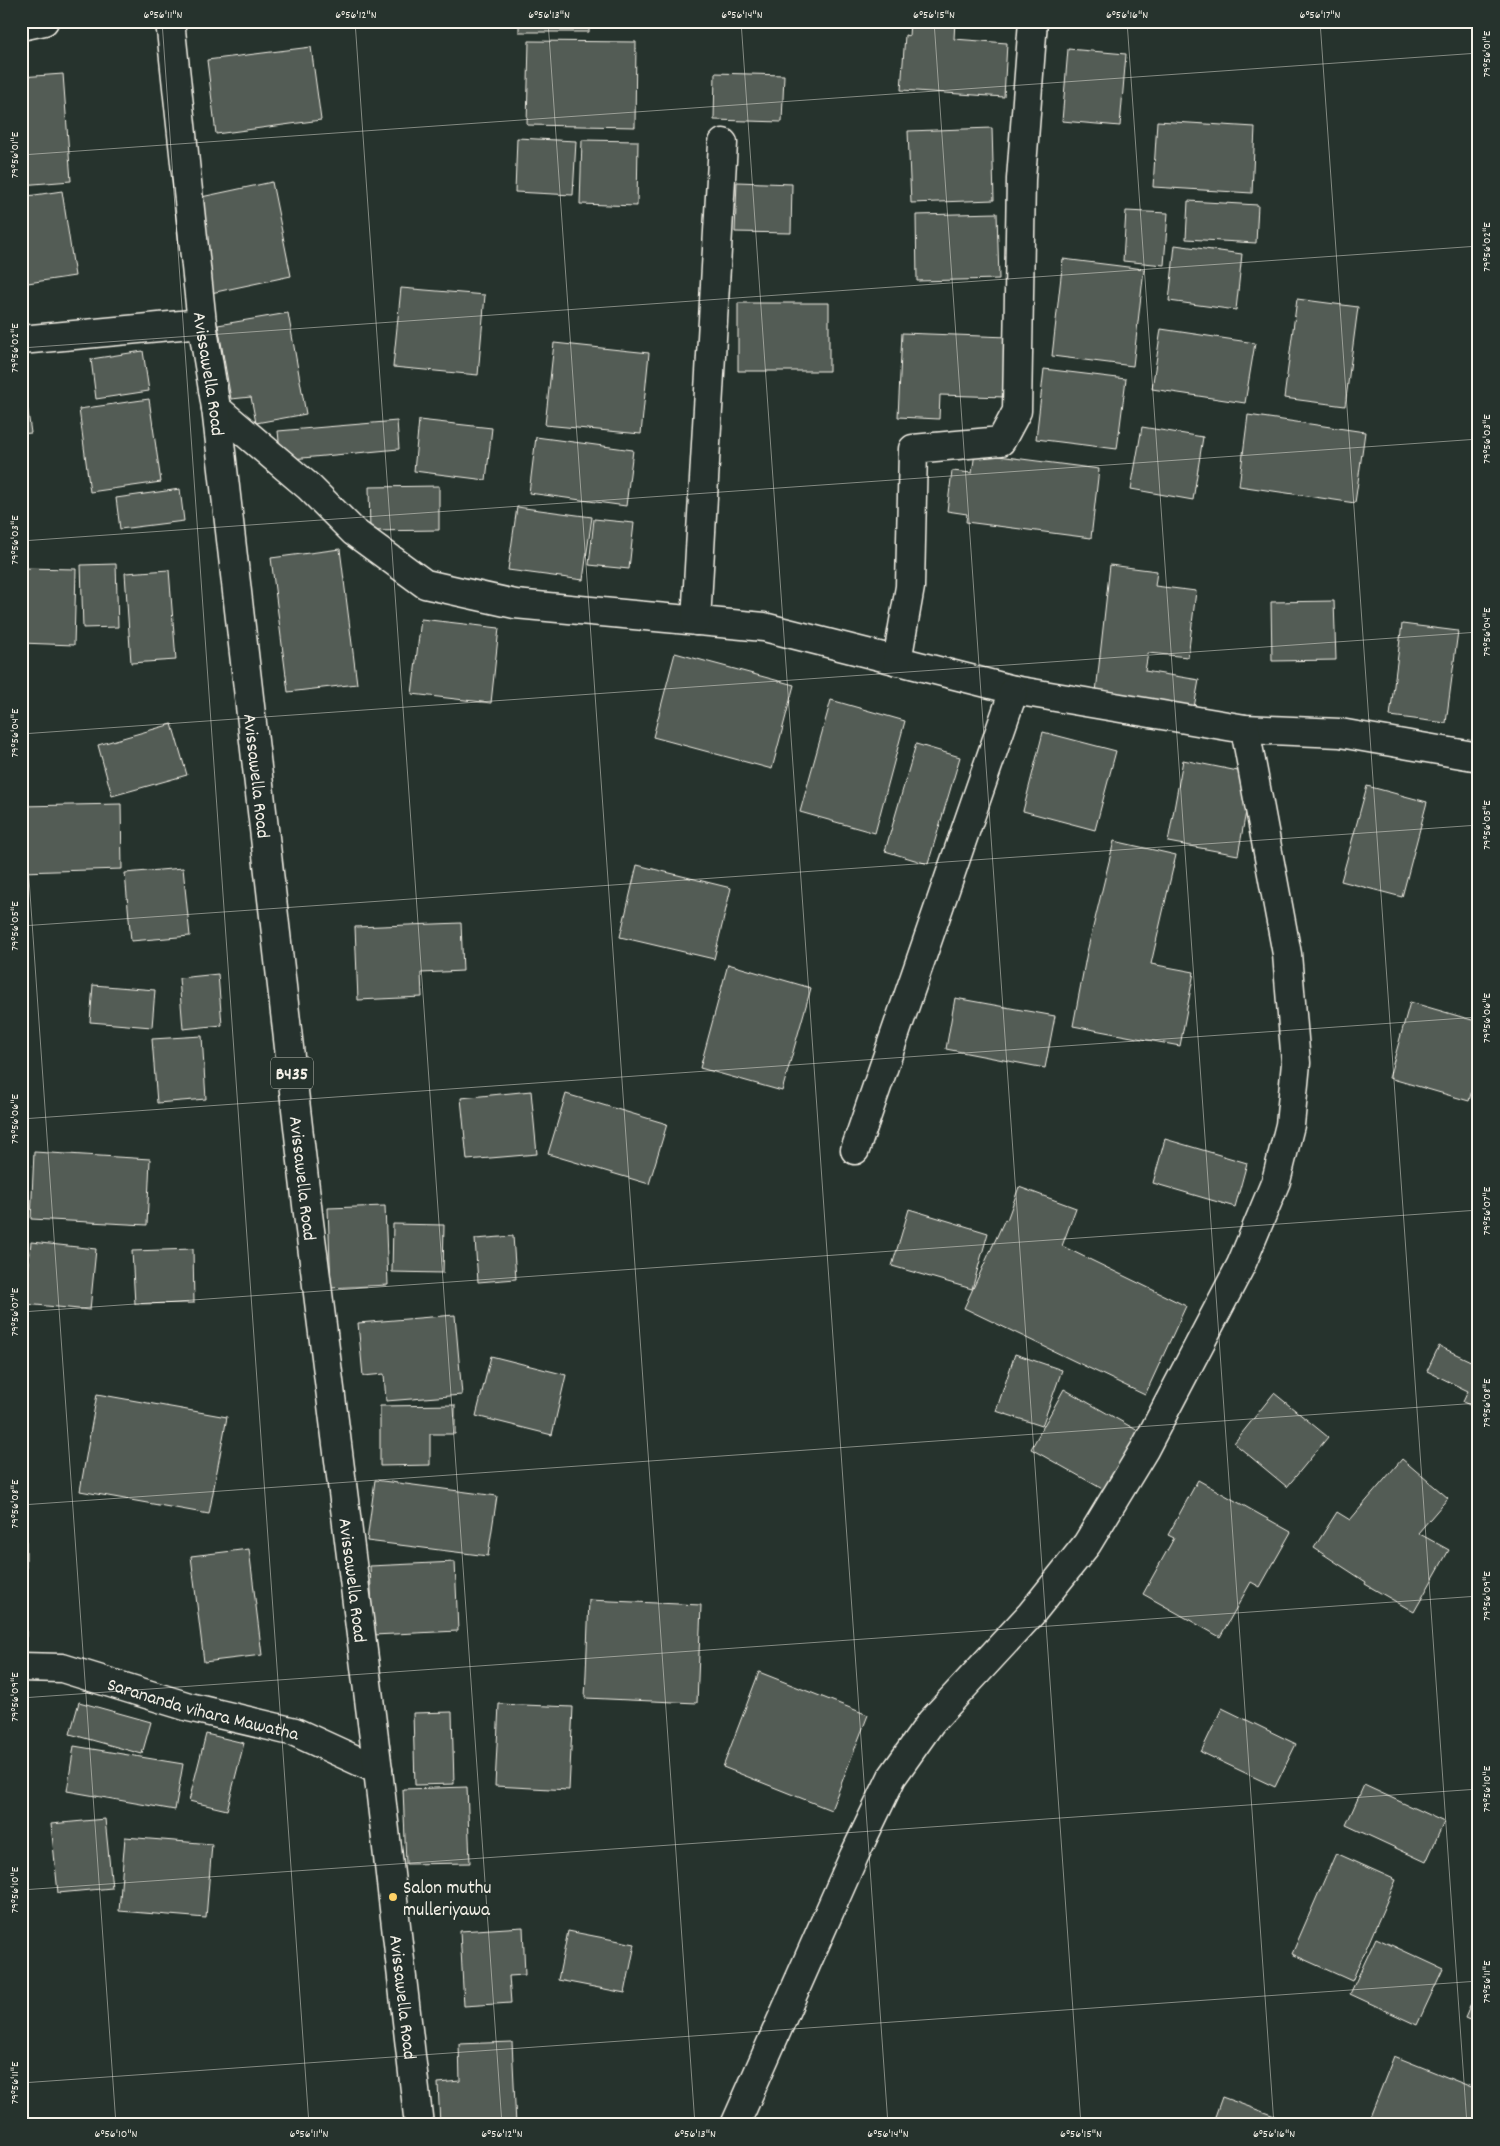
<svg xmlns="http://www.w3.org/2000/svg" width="1500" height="2146" viewBox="0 0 1500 2146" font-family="Dekko,sans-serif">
	<rect width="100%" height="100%" fill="#26332d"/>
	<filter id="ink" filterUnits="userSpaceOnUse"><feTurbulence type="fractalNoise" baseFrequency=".02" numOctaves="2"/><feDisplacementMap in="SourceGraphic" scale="10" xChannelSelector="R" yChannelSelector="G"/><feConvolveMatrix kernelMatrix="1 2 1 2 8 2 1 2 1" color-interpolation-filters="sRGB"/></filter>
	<g filter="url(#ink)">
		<!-- building -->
		<path fill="#525c55" stroke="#f4f1e8" d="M519 21H589V32H519Z
			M910 21H955L954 39 1007 43 1004 97 901 90 905 35 909 36Z
			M1063 21H1140V26Z
			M529 41 636 42 635 127 527 125Z
			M311 47 321 120 216 134 207 60Z
			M1068 49 1126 54 1120 126 1062 121Z
			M715 73 784 75 782 122 714 120Z
			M63 74 71 181 21 185V77Z
			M1157 121 1255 127 1252 193 1153 187Z
			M992 128 994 200 911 203 908 131Z
			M517 138 576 141 573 195 515 192Z
			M582 140 638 141 637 206 580 204Z
			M272 182 291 276 211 293 192 199Z
			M737 182 792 184 791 233 735 232Z
			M62 191 75 276 21 284V197Z
			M1188 201 1258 205 1256 243 1186 239Z
			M1126 211 1168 213 1164 265 1123 261Z
			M997 213 999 279 917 281 916 215Z
			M1175 245 1242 254 1236 310 1169 301Z
			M1063 259 1144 269 1133 366 1052 356Z
			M401 288 485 295 478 375 393 367Z
			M1297 299 1358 307 1345 406 1284 398Z
			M738 303H829V371H738Z
			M288 313 306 414 256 423 251 397 231 399 218 325Z
			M1161 329 1255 343 1245 403 1152 389Z
			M902 333 1008 337 1005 397 940 395 939 419 898 417Z
			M554 343 649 353 641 434 545 425Z
			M143 351 149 391 96 399 91 359Z
			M1044 369 1126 379 1117 449 1036 439Z
			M21 377H23L31 433 21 434Z
			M149 399 161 482 90 492 79 409Z
			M1248 415 1365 432 1355 503 1239 486Z
			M419 420 492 428 486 480 414 471Z
			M397 421 399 449 281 460 278 431Z
			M1142 427 1203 437 1193 500 1131 489Z
			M536 437 633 450 626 506 529 493Z
			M975 453 1099 469 1091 538 966 522 967 514 947 511 952 471 972 473Z
			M439 486V530L370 531 369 487Z
			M180 489 184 521 120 529 116 498Z
			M517 507 592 517 583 580 508 570Z
			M594 519 634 523 629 569 589 565Z
			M340 549 357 684 288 692 271 558Z
			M116 564 118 627 83 628 81 565Z
			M1110 565 1157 571 1155 586 1196 591 1188 657 1148 653 1145 671 1199 680 1193 713 1096 692Z
			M21 568 76 569 74 645 21 643Z
			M169 570 176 660 131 663 125 573Z
			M1334 601 1336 660 1272 661 1271 602Z
			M421 619 499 628 491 703 412 694Z
			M1402 624 1458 631 1446 723 1390 716Z
			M675 653 794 685 772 769 653 737Z
			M831 700 905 721 875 833 800 812Z
			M172 724 187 775 112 796 98 745Z
			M1043 732 1116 751 1095 830 1023 811Z
			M916 744 960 757 928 864 885 851Z
			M1183 760 1253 774 1238 855 1168 842Z
			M1367 786 1427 802 1402 897 1341 881Z
			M121 804 122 869 21 872V806Z
			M1114 841 1176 855 1151 964 1194 972 1180 1046 1073 1026 1087 952Z
			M637 865 731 888 714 959 620 937Z
			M183 868 190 936 131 941 125 873Z
			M461 923 463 971 421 973 422 997 358 1000 355 927Z
			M728 964 811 988 782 1091 700 1068Z
			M218 974 222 1025 183 1029 179 978Z
			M93 985 155 990 152 1027 90 1022Z
			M955 998 1055 1016 1045 1068 946 1049Z
			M1410 1002 1479 1022V1065L1469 1101 1389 1078Z
			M202 1036 206 1099 157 1103 152 1039Z
			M531 1091 537 1154 467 1160 461 1098Z
			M566 1094 667 1124 649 1184 548 1154Z
			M1165 1139 1247 1163 1235 1207 1153 1183Z
			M34 1152 150 1159 147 1225 31 1219Z
			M1019 1187 1076 1208 1062 1246 1186 1306 1145 1395 964 1308 1005 1219 1007 1220Z
			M385 1206 388 1285 331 1288 328 1208Z
			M909 1209 988 1233 972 1289 892 1266Z
			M393 1224 444 1225 443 1273 392 1272Z
			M513 1236 516 1279 478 1282 475 1239Z
			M31 1242 96 1249 90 1310 25 1304Z
			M193 1249 194 1303 135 1304 132 1251Z
			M455 1315 462 1395 386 1401 384 1374 363 1376 358 1323Z
			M1439 1346 1479 1365V1409L1463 1402 1468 1391 1427 1371Z
			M1015 1354 1062 1370 1042 1426 996 1411Z
			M491 1356 566 1375 552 1435 476 1416Z
			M1064 1389 1140 1432 1106 1491 1031 1449Z
			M1274 1393 1328 1437 1287 1487 1234 1443Z
			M97 1394 227 1417 209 1514 80 1491Z
			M455 1405V1434H430V1465L380 1466V1406Z
			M1402 1459 1448 1498 1418 1533 1449 1550 1414 1612 1365 1584 1366 1582 1314 1548 1337 1512 1350 1520Z
			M375 1480 497 1496 488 1556 367 1541Z
			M1198 1480 1291 1532 1260 1587 1251 1582 1220 1637 1143 1594 1174 1538 1168 1535Z
			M21 1522H26V1637H21Z
			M249 1549 262 1655 204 1662 191 1556Z
			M455 1562 458 1631 373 1635 370 1566Z
			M589 1600 701 1605 697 1703 585 1698Z
			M759 1672 868 1715 831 1810 723 1767Z
			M79 1702 151 1722 142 1754 70 1734Z
			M499 1704 573 1707 569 1790 495 1786Z
			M1222 1708 1296 1744 1275 1787 1201 1752Z
			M452 1712 454 1784 415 1785 413 1713Z
			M206 1734 244 1743 227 1810 189 1801Z
			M74 1746 183 1764 175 1810 67 1791Z
			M1364 1785 1444 1822 1426 1862 1346 1825Z
			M467 1787 470 1863 406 1864 403 1789Z
			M105 1819 112 1888 58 1893 51 1824Z
			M125 1837 212 1844 206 1918 119 1911Z
			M1336 1853 1396 1880 1352 1981 1292 1954Z
			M523 1927 525 1975 509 1976 511 2003 464 2006 460 1931Z
			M568 1931 635 1944 625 1993 558 1980Z
			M1376 1938 1443 1969 1417 2025 1350 1994Z
			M1479 1986V2024L1465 2018Z
			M512 2042 516 2125H440L438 2083 460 2081 459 2044Z
			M1394 2056 1479 2090V2109L1473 2125H1389L1370 2117Z
			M1222 2097 1291 2122 1290 2125H1212Z"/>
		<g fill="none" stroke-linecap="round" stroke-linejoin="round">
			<defs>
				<g id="minor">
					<path d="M21 26 44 21"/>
					<path d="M21 340 202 323"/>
					<path d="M216 408 309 487 354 532 425 584 515 604 764 627 1014 690 1245 729 1340 733 1479 757"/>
					<path d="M696 621 723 143"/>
					<path d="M897 661 910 587 913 449 1001 441 1017 411 1021 179 1033 21"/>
					<path d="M855 1150 1014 690"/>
					<path id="s1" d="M21 1667 62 1668 189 1707 295 1732 378 1770"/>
					<path d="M735 2125 854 1856 892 1777 931 1722 1031 1614 1087 1544 1144 1450 1241 1265 1276 1181 1290 1125 1296 1063 1287 954 1245 729"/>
				</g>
				<g id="major">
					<path id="s2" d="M170 21 202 323 216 408 308 1214 378 1770 419 2125"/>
				</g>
			</defs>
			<!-- minor casing -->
			<use href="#minor" stroke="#f4f1e8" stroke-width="31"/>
			<!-- major casing -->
			<use href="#major" stroke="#f4f1e8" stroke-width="31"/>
			<!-- minor -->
			<use href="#minor" stroke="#26332d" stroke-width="28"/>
			<!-- major -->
			<use href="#major" stroke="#26332d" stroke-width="28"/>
		</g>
	</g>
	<!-- ticks -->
	<path fill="none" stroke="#f4f1e8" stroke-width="1" stroke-opacity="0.45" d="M162 21 309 2125M355 21 502 2125M548 21 695 2125M741 21 888 2125M934 21 1081 2125M1127 21 1274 2125M1320 21 1467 2125M21 155 1479 53M21 348 1479 246M21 541 1479 439M21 734 1479 632M21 764 116 2125M21 926 1479 825M21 1119 1479 1017M21 1312 1479 1210M21 1505 1479 1403M21 1698 1479 1596M21 1890 1479 1789M21 2083 1479 1981"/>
	<!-- markers -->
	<circle fill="#ffd166" stroke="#26332d" stroke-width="2" cx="393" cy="1897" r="5"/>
	<g text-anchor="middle" stroke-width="4" stroke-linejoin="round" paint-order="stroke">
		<!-- shield labels -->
		<rect fill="#26332d" stroke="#b6b8b0" stroke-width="1" x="271" y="1057.5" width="42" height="31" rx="4"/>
		<g font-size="18" font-weight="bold" fill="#f4f1e8">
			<text x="292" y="1079">B435</text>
		</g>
		<!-- street labels -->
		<g font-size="19" fill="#f4f1e8" stroke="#26332d">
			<text dy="7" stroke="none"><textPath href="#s2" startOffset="355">Avissawella Road</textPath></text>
			<text dy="7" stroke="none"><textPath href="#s2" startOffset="760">Avissawella Road</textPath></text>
			<text dy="7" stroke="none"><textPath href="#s2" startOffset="1165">Avissawella Road</textPath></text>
			<text dy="7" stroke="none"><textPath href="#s2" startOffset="1570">Avissawella Road</textPath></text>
			<text dy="7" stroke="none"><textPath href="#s1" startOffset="188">Sarananda vihara Mawatha</textPath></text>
			<text dy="7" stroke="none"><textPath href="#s2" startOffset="1990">Avissawella Road</textPath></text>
		</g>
		<!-- poi labels -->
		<g font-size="19" fill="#f4f1e8" stroke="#26332d" text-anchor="start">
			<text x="403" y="1893">Salon muthu<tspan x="403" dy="22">mulleriyawa</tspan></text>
		</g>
	</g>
	<!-- margin -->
	<rect width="1500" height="2146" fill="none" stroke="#26332d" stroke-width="55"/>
	<rect x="28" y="28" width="1444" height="2090" fill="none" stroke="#f4f1e8" stroke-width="2"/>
	<g font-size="12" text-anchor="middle" fill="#f4f1e8">
		<text x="163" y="18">6°56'11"N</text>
		<text x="356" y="18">6°56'12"N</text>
		<text x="549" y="18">6°56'13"N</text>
		<text x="742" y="18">6°56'14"N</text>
		<text x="934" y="18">6°56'15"N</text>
		<text x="1127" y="18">6°56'16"N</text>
		<text x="1320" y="18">6°56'17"N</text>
		<text transform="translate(1486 54) rotate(-90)" y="4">79°56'01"E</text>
		<text transform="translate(14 155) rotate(-90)" y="4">79°56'01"E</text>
		<text transform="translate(1486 247) rotate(-90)" y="4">79°56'02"E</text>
		<text transform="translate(14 348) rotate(-90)" y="4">79°56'02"E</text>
		<text transform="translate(1486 439) rotate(-90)" y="4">79°56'03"E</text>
		<text transform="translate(14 540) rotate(-90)" y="4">79°56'03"E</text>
		<text transform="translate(1486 632) rotate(-90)" y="4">79°56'04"E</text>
		<text transform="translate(14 733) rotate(-90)" y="4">79°56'04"E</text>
		<text transform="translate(1486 825) rotate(-90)" y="4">79°56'05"E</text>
		<text transform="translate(14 926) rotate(-90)" y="4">79°56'05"E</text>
		<text transform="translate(1486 1018) rotate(-90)" y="4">79°56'06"E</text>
		<text transform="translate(14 1119) rotate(-90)" y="4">79°56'06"E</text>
		<text transform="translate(1486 1211) rotate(-90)" y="4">79°56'07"E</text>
		<text transform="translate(14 1312) rotate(-90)" y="4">79°56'07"E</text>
		<text transform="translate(1486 1403) rotate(-90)" y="4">79°56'08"E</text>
		<text transform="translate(14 1504) rotate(-90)" y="4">79°56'08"E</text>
		<text transform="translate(1486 1596) rotate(-90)" y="4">79°56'09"E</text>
		<text transform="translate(14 1697) rotate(-90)" y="4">79°56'09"E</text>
		<text transform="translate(1486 1789) rotate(-90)" y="4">79°56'10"E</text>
		<text transform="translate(14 1890) rotate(-90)" y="4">79°56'10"E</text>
		<text transform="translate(1486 1982) rotate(-90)" y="4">79°56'11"E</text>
		<text transform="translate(14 2083) rotate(-90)" y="4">79°56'11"E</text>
		<text x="116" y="2137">6°56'10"N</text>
		<text x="309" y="2137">6°56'11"N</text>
		<text x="502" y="2137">6°56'12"N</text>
		<text x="695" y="2137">6°56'13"N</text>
		<text x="888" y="2137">6°56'14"N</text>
		<text x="1081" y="2137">6°56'15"N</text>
		<text x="1274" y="2137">6°56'16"N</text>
	</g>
</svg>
